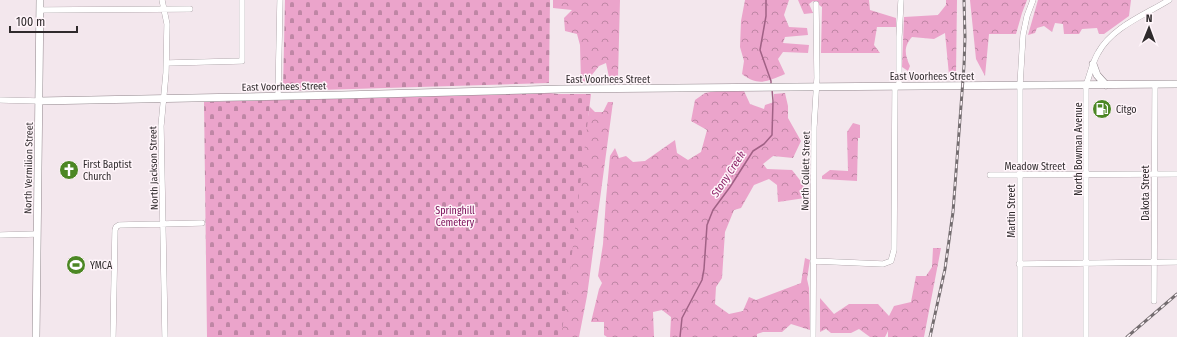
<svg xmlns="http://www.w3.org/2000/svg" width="1177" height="337" viewBox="0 0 1177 337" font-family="'Fira Sans Condensed',sans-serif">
	<defs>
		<pattern id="forest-crowns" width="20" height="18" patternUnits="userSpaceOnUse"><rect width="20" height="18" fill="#eba4cb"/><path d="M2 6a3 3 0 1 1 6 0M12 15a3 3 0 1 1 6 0" fill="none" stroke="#bf86a5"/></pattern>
		<pattern id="cemetery-stones" width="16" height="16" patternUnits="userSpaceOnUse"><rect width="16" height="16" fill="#eba4cb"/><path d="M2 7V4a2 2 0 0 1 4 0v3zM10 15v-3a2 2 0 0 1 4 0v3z" fill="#bf86a5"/></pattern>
	</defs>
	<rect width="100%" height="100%" fill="#f3e7ed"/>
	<!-- forest -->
	<path fill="url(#forest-crowns)" d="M553 0H620L618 77 614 81 609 77 606 63 599 66 587 81 581 82 580 45 577 34 565 31 564 18 572 10 553 8Z
		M745 0H789L784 15 789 27 807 28 808 35 785 37 783 43 809 45 808 53 783 52 778 59 785 74C768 81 759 87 742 74L744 61 740 47 741 21Z
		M798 0H869L870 10 896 18V27H877L874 45 880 53H821L822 7 813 1 809 4 813 13 804 14Z
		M946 0H957L956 75H949L945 33 934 39 912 37C903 47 905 55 910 66L908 71 902 67 904 17 938 15 946 5Z
		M970 0H1027L1022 13 1016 34H989L985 76 976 59Z
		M1038 0H1131L1129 16 1104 34H1099L1097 28 1082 29 1079 34H1064L1063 24 1055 23 1052 32 1044 26 1037 28 1035 33 1028 35Z
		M716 91H744L750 104 764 109 765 105 774 102V94L785 93 788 106V118L801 141 793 158 773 156 763 164 767 169 792 170 803 184 805 198 778 202 777 185 769 179 754 185 741 208 734 210 725 232 722 278 716 287 715 304 729 314 743 311 749 297 756 300 801 283 805 258 810 260 807 279 809 288 810 330 791 324 782 332H763L757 334V337H670L671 317 662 310 653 312 654 337H607L604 335V322H591L599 289 602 283 598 276 603 244 606 199 610 156 615 148 619 158 626 156 633 162 645 161 675 140 677 153 688 160 701 152 707 130 691 121 695 100 705 93Z
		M608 102H613L587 296 579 337H541L590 107 595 112H603Z
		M853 123 860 125V138H858L857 181 822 179V176L830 170 848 171 847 132Z
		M933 248H941L924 337H888V331L885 337H870L859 329 851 333H831L826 329 820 332V298L834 314 849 304H878L889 316 894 306 911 302 916 276H926L932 267Z"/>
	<!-- cemetery -->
	<path fill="url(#cemetery-stones)" d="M285 0H550L549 83 286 91 283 89Z
		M550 93 558 94H591L566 304 561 337H207L204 102 329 98 336 99 357 97Z"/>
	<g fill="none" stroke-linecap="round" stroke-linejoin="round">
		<!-- stream -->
		<path stroke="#a06185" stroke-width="1.5" d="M766 0V16L760 50 771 81V86
			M680 337 682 318 702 280 704 269 707 225 713 210 730 187 753 151 764 144 772 135 773 101 772 89"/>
		<defs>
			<path id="minor" d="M162 0 167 24 166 73 161 126 165 337
				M40 10 190 9
				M167 63 242 61V0
				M899 86V37L901 0
				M278 96 280 0
				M0 100 39 101
				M990 175 1177 174
				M0 235 37 234
				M813 261 883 264 891 261 894 250 895 86
				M1019 264 1177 262
				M1154 301 1155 85
				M113 337 115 230 116 227 119 225 202 223
				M813 337 814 127 817 78 816 4
				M1020 337V85L1023 35 1027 16 1033 0
				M1086 337V85C1090 75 1092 63 1098 53 1112 27 1145 15 1169 0"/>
			<path id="major" d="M1093 64 1097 75 1106 85
				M39 101 342 95 561 89 1177 84
				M36 337 40 0"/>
		</defs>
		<!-- minor casing -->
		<use href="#minor" stroke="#92878d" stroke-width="6"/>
		<!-- major casing -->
		<use href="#major" stroke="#92878d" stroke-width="8"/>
		<!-- minor -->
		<use href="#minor" stroke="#fff" stroke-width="5.5"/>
		<!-- major -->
		<use href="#major" stroke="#fff" stroke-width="7"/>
		<defs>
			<path id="rail" d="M930 337 945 269 953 212 964 66 965 37 964 0
				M1127 337 1177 294"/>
		</defs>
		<!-- rail casing -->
		<use href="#rail" stroke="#746d70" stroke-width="3"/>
		<!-- rail -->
		<use href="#rail" stroke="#fff5fa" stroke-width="1.5" stroke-dasharray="4.5" stroke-linecap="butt"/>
	</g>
	<!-- icons -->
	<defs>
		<symbol id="fuel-disc" viewBox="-11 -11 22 22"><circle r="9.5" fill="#4c8724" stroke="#fff5fa"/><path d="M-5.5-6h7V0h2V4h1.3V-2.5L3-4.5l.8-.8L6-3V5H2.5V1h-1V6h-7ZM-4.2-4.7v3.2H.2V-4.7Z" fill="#fff"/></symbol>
		<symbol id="church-disc" viewBox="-11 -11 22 22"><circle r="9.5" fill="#4c8724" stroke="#fff5fa"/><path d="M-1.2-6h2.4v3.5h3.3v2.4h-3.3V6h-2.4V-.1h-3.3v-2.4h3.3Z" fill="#fff"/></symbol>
		<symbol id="stadium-disc" viewBox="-11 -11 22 22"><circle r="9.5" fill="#4c8724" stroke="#fff5fa"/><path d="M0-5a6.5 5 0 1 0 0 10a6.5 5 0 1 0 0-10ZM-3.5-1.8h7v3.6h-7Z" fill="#fff"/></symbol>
	</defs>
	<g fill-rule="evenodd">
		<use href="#fuel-disc" x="1091" y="98" width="22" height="22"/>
		<use href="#church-disc" x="58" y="159" width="22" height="22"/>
		<use href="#stadium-disc" x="65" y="254" width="22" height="22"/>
	</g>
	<g text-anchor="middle" stroke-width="3" stroke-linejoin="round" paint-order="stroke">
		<!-- street labels -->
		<g font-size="10" fill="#2f2a2c" stroke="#fff5fa">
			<text x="932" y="80">East Voorhees Street</text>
			<text x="608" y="83">East Voorhees Street</text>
			<text transform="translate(284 86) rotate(-1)" y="4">East Voorhees Street</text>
			<text transform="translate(1078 149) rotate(-90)" y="4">North Bowman Avenue</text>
			<text x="1035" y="170">Meadow Street</text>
			<text transform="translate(28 168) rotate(-89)" y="4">North Vermilion Street</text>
			<text transform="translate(153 168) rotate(-91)" y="4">North Jackson Street</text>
			<text transform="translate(805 171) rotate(-89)" y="4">North Collett Street</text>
			<text transform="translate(1145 193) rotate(-90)" y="4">Dakota Street</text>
			<text transform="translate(1011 211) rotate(-90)" y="4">Martin Street</text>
		</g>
		<!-- poi labels -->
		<g font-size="10" fill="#2f2a2c" stroke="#fff5fa" text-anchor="start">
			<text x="1116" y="113">Citgo</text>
			<text x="83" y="168">First Baptist<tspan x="83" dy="12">Church</tspan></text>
			<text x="90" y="269">YMCA</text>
		</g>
		<!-- park labels -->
		<g font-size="10" fill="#790c57" stroke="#fff5fa">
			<text x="455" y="214">Springhill<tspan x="455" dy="12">Cemetery</tspan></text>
		</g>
		<!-- water labels -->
		<g font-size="11" font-style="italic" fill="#8f266a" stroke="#fff5fa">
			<text transform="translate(728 174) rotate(-57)" y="4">Stony Creek</text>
		</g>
	</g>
	<!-- north arrow -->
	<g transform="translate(1149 28) rotate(1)" stroke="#fff5fa" stroke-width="3" paint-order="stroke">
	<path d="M0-3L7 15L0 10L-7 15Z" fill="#2f2a2c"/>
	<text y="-6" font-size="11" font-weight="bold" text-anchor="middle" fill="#2f2a2c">N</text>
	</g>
	<!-- scale -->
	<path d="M10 26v6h67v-6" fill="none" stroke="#2f2a2c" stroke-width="2"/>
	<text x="16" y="26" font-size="12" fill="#2f2a2c" stroke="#fff5fa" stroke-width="3" paint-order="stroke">100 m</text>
</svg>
